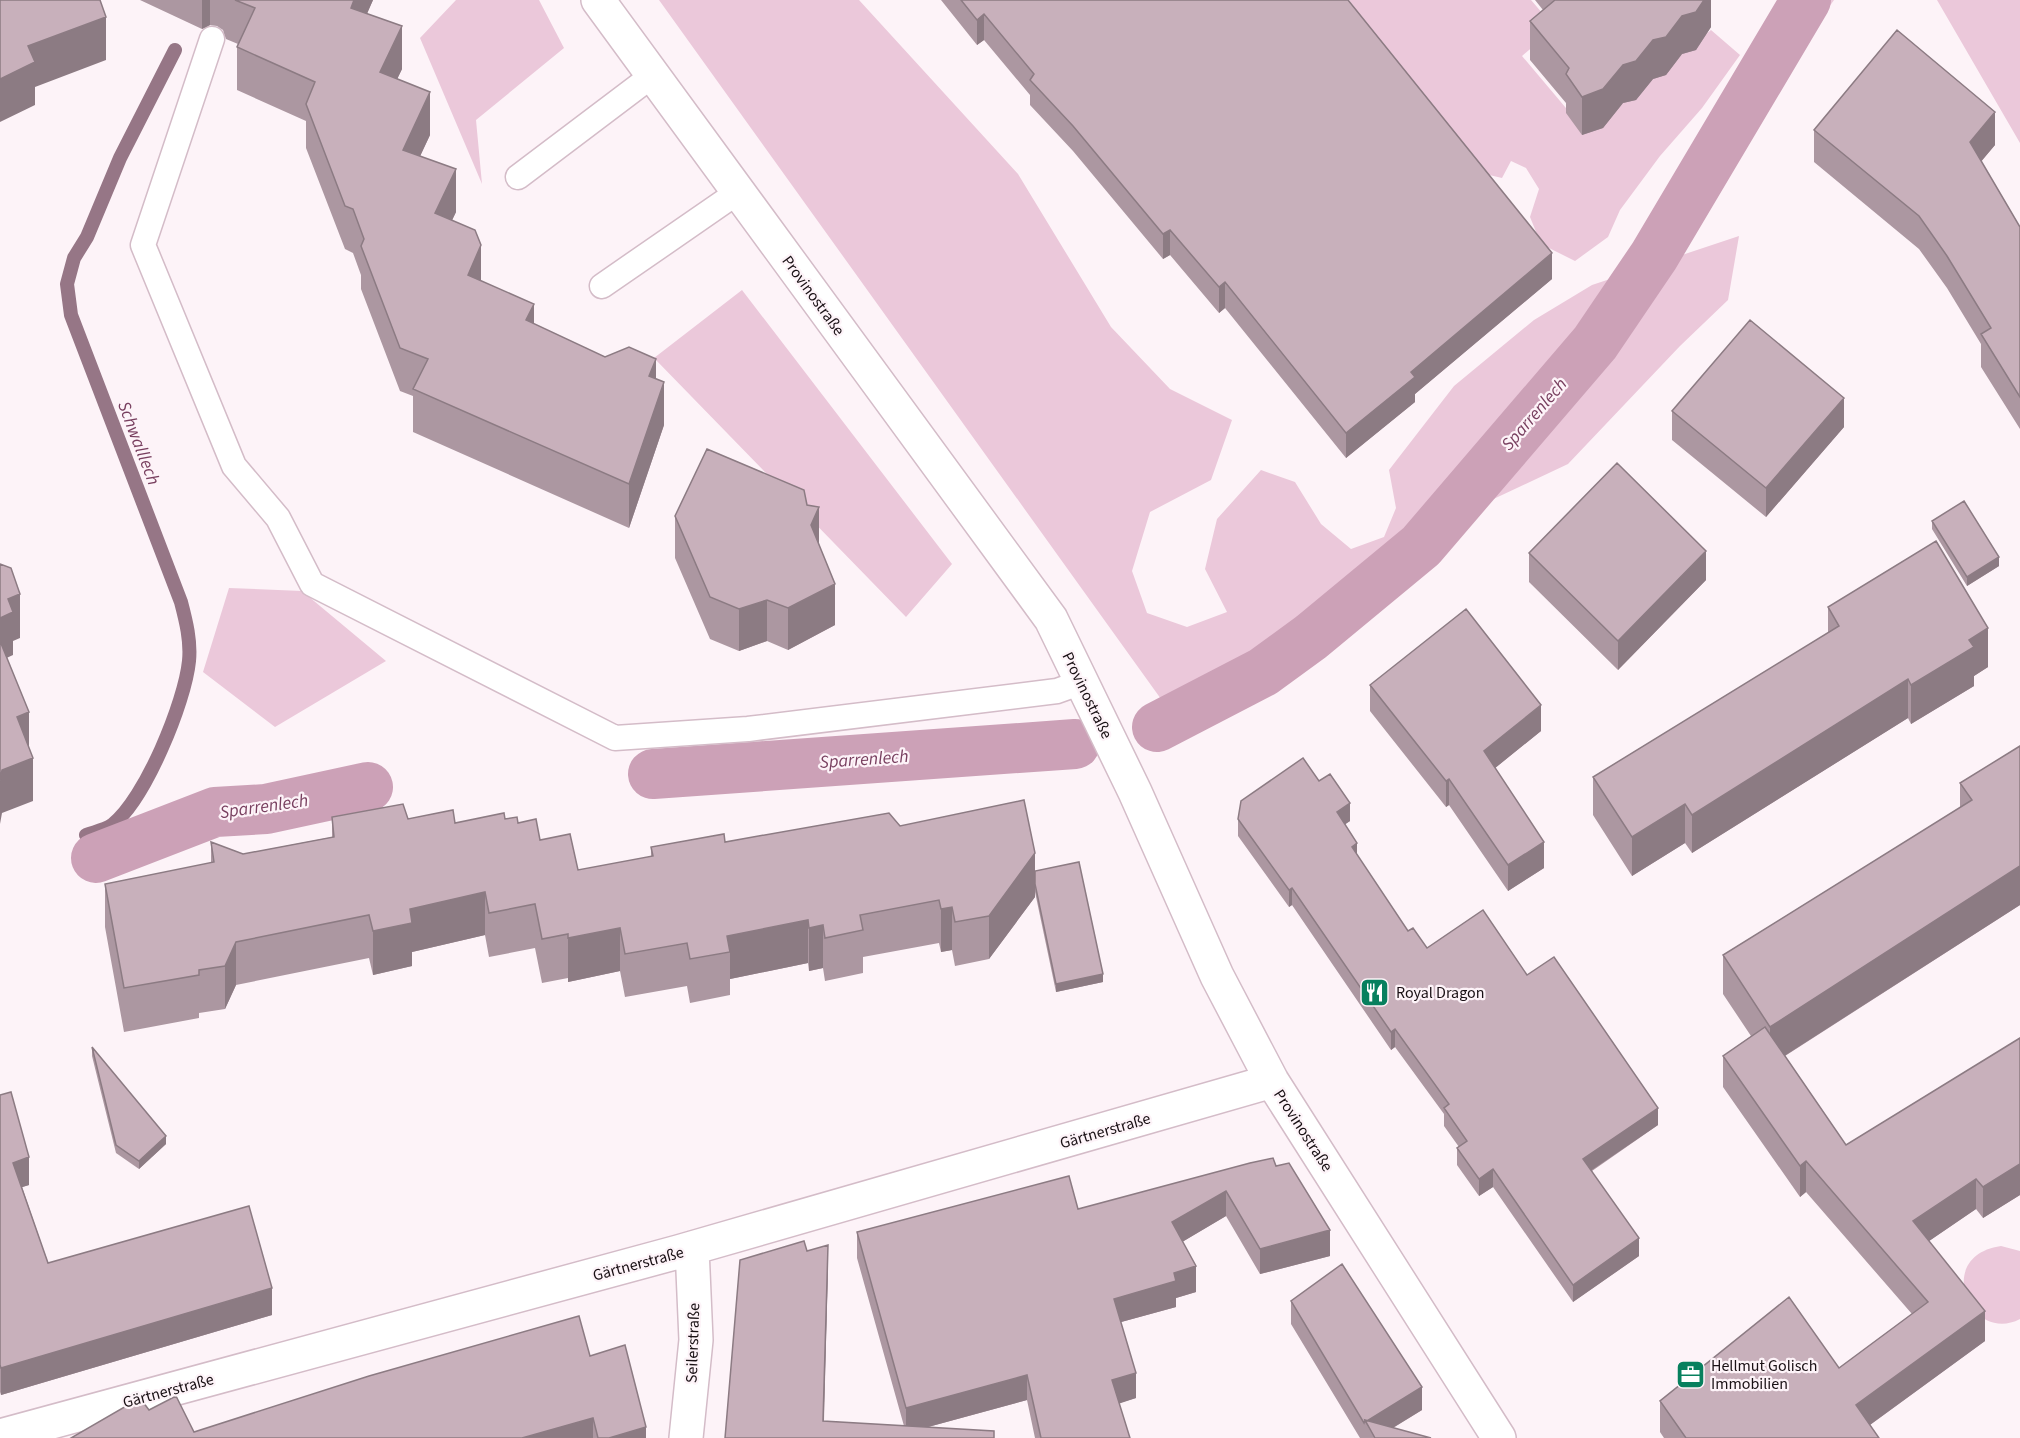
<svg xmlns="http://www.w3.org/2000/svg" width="2020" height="1438" viewBox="0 0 2020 1438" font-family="'Source Sans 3',sans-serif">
	<rect width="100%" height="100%" fill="#fdf3f8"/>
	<!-- green -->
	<path fill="#ebc8da" d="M456 0H539L564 48 476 120 482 184 420 38Z
		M659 0H859L1018 174 1111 327 1170 389 1232 420 1211 480 1150 512 1132 571 1147 613 1187 627 1227 612 1205 569 1217 519 1261 470 1295 482 1321 524 1351 549 1384 537 1396 508 1389 470 1454 386 1534 320 1592 285 1739 236 1728 300 1680 346 1568 464 1468 511 1238 684 1166 706Z
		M1349 0H1531L1555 28 1522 56 1587 133 1711 30 1740 55 1702 108 1660 156 1620 210 1608 237 1575 261 1541 244 1530 217 1539 189 1526 168 1511 161 1502 178 1481 173 1436 120Z
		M1791 0H1834L1812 31Z
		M1937 0H2020V143Z
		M742 290 952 564 906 617 654 358Z
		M229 588 302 591 386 661 275 727 203 672Z
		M2001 1246 2020 1251V1319C1971 1345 1932 1256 2001 1246Z"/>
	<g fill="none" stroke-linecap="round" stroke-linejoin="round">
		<!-- stream -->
		<path stroke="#967686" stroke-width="14" d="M86 835C94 832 105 830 112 825 145 800 185 702 189 661 191 641 186 621 181 602L71 315 67 284 74 258 87 237 120 158 175 50"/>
		<!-- canal -->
		<path stroke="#cca1b7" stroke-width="50" d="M1157 727 1263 672 1311 637 1421 546 1595 343 1654 256 1806 0
			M653 774 1075 744
			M96 858 215 812 266 809 368 787"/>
		<defs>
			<path id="lane" d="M212 39 143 245 234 466 278 518 312 584 615 738 748 729 1057 691 1082 682
				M518 177 653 75
				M602 286 738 192"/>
			<path id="street" d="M598 0 1051 619 1135 792 1217 976 1272 1081 1499 1438
				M0 1436 678 1252 1272 1081
				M686 1438 696 1340 692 1248"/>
		</defs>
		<!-- lane casing -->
		<use href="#lane" stroke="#d4bcc8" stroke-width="27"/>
		<!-- street casing -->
		<use href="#street" stroke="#d4bcc8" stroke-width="36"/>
		<!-- lane -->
		<use href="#lane" stroke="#fff" stroke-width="24"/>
		<!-- street -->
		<use href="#street" stroke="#fff" stroke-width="33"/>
	</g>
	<!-- wall -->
	<path fill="#ac97a1" d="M140 0H373L367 13 402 69 397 79 430 135 420 156 456 212 452 220 481 281 534 324 605 357 656 379 664 425 629 528 413 432V396L400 391 361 289V275L353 253 345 249 306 148V121L237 90V47L238 44 226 39 223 30 217 26 210 25 202 29Z
		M941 0H1348L1552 279 1415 394V402L1346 458 1225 308 1219 313 1170 255 1163 259 1073 151 1030 105V95L984 40 977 45Z
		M1535 0H1711V27L1696 50 1682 54 1666 75 1653 79 1636 100 1623 103 1603 128 1582 135 1566 113V103L1530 60V21L1543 10Z
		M1814 130 1995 145 1981 161 2020 227V429L1981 367V344L1947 288 1919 249 1814 162Z
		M1672 411 1844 427 1766 517 1672 440Z
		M807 505 819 544 835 625 788 650 767 641 739 651 710 639 675 558V516Z
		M1932 521 1999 566 1967 586 1932 529Z
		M1529 553 1706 580 1618 670 1529 582Z
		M1828 607 1988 667 1974 676V686L1911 724 1908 718 1692 853 1685 843 1632 876 1593 815V777L1828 633Z
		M1370 685 1541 731 1495 768 1544 868 1508 891 1449 805 1446 807 1370 711Z
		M2020 746V905L1785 1056 1846 1145 2020 1038V1195L1983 1218 1976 1209 1929 1241 1985 1341 1870 1425 1879 1438H1664L1660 1432V1401L1839 1368 1912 1314 1806 1192 1800 1197 1723 1087V1056L1751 1036 1723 994V955L1960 808V783Z
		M1319 781 1350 821 1345 824 1357 856 1408 931 1427 948 1527 975 1658 1125 1592 1171 1639 1256 1573 1302 1493 1187 1479 1196 1457 1165V1148L1459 1147 1444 1126V1114L1395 1047 1391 1050 1292 905 1289 907 1238 836V819Z
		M332 817 408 819 455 823 505 819 518 823 578 870 651 857V847L725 842 900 826 1035 871 1103 982 1056 992 1035 892V897L989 959 955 966 952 950 941 952 939 943 863 957V973L825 981 823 968 809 971 808 963 730 979V995L690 1003 687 986 625 997 620 971 568 982V978L542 983 535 948 489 957 485 935 412 952V966L373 975 369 958 236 985 225 1009 199 1013V1018L124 1032 105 927V884L211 863V842L243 854 332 837Z
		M92 1047 166 1144 139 1169 116 1153 92 1056Z
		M0 1095 29 1185 22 1187 48 1263 272 1315 1 1395 0 1392Z
		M1276 1166 1330 1256 1260 1274 1226 1216 1182 1242 1196 1292 1176 1298V1307L1121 1322 1136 1398 1119 1403 1130 1438H1035L1027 1400 928 1427 725 1438 807 1251 828 1266 824 1421 904 1426 857 1258V1232L1078 1209Z
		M1291 1301 1422 1410 1393 1428 1431 1438H1360L1291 1324Z
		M590 1356 646 1438H71L149 1410 194 1432Z"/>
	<!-- shaded-wall -->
	<path fill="#8c7b83" d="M202 0H210V25L202 29Z
		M354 0H373L351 51V8Z
		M1704 0H1711V27L1696 50 1682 54 1666 75 1653 79 1636 100 1623 103 1603 128 1582 135V97L1623 65 1682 16Z
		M984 14V40L977 45V20Z
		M106 17V60L35 87V105L0 122V79L28 46Z
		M402 26V69L380 115V72Z
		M430 92V135L403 193V150Z
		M1995 112V145L1970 175V142Z
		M456 169V212L435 256V213Z
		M1170 230V255L1163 259V234Z
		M481 245V288L468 275Z
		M1552 253V279L1415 394V402L1346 458V433L1411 372Z
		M1225 282V308L1219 313V287Z
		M534 304V347L526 320Z
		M656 359V402L649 376Z
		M664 382V425L629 528V484Z
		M1844 398V427L1766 517V488Z
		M819 507V549L811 525Z
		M1706 551V580L1618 670V641Z
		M1999 557V566L1967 586V577Z
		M835 584V625L788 650V608Z
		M20 594V638L13 641V655L0 661V618L8 599Z
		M767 600V641L739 651V609Z
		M1988 628V667L1974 676V686L1911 724V685L1969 640Z
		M1908 679V718L1692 853V815Z
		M1541 705V731L1484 777V751Z
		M29 712V755L17 717Z
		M33 758V801L2 813 0 824V781L2 770Z
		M1449 779V805L1446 807V781Z
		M1350 803V821L1337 830V812Z
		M1685 804V843L1632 876V837Z
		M1544 842V868L1508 891V865Z
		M1357 843V860L1352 847Z
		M1035 853V897L989 959V916Z
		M2020 866V905L1770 1065V1027Z
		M1292 888V905L1289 907V890Z
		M485 892V935L412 952V966L373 975V931L410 909Z
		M952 907V950L941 952V909Z
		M808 920V963L730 979V952L727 936Z
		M823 925V968L809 971V928Z
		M620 928V971L568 982V938Z
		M236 942V985L225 1009V966Z
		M1103 974V982L1056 992V984Z
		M1395 1029V1047L1391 1050V1032Z
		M1658 1108V1125L1583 1176V1159Z
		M166 1136V1144L139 1169V1161Z
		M29 1157V1185L13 1190V1163Z
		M1806 1161V1192L1800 1197V1166Z
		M2020 1164V1195L1983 1218V1187Z
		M1493 1169V1187L1479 1196V1179Z
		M1976 1179V1209L1913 1252V1221Z
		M1226 1191V1216L1172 1248V1222Z
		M1330 1230V1256L1260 1274V1249Z
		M1639 1238V1256L1573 1302V1285Z
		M828 1245V1266L823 1438V1421Z
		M1196 1266V1292L1176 1298V1307L1114 1324V1299L1174 1273Z
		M272 1288V1315L1 1395V1368Z
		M1985 1311V1341L1856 1435V1405Z
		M1136 1373V1398L1112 1406V1380Z
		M1027 1375V1400L906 1433V1408Z
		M1422 1387V1410L1376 1438 1365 1422Z
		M593 1418V1438H522Z
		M646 1427V1438H609Z"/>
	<!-- building -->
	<path fill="#c8b0bb" stroke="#8c7b83" stroke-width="1.5" d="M0 0H100L106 17 28 46 35 62 0 79Z
		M235 0H354L351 8 402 26 380 72 430 92 403 150 456 169 435 213 475 230 481 245 468 275 534 304 526 320 605 357 629 347 656 359 649 376 664 382 629 484 413 389 428 359 400 348 361 246 364 239 353 209 345 206 306 104 315 82 237 47 255 8Z
		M961 0H1348L1552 253 1411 372 1415 377 1346 433 1225 282 1219 287 1170 230 1163 234 1073 126 1030 80 1034 74 984 14 977 20Z
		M1555 0H1704L1696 12 1682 16 1666 37 1653 40 1636 61 1623 65 1603 89 1582 97 1566 74 1569 68 1530 21Z
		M1897 30 1995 112 1970 142 2020 227V397L1981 334 1991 328 1947 256 1919 216 1814 130Z
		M1750 320 1844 398 1766 488 1672 411Z
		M707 449 804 490 807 505 819 507 811 525 835 584 788 608 767 600 739 609 710 597 675 516Z
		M1617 463 1706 551 1618 641 1529 553Z
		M1964 501 1999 557 1967 577 1932 521Z
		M1936 541 1988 628 1969 640 1974 647 1911 685 1908 679 1692 815 1685 804 1632 837 1593 777 1839 626 1828 607Z
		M0 564 11 568 20 594 8 599 13 612 0 618Z
		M1466 609 1541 705 1484 751 1544 842 1508 865 1449 779 1446 781 1370 685Z
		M0 641 29 712 17 717 33 758 2 770 0 781Z
		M2020 746V866L1770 1027 1723 955 1972 800 1960 783Z
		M1303 758 1319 781 1330 774 1350 803 1337 812 1357 843 1352 847 1408 931 1413 928 1427 948 1483 910 1527 975 1554 957 1658 1108 1583 1159 1639 1238 1573 1285 1493 1169 1479 1179 1457 1148 1467 1141 1444 1108 1449 1104 1395 1029 1391 1032 1292 888 1289 890 1238 819 1241 801Z
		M1024 800 1035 853 989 916 955 922 952 907 941 909 939 900 860 915 863 930 825 938 823 925 809 928 808 920 727 936 730 952 690 959 687 943 625 954 620 928 568 938V934L542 939 535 904 489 913 485 892 410 909 412 923 373 931 369 915 236 942 225 966 199 970V975L124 988 105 884 214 862 211 842 243 854 334 837 332 817 403 804 408 819 453 810 455 823 504 813 505 819 517 817 518 823 536 819 540 840 570 834 578 870 653 856 651 847 724 834 725 842 889 813 900 826Z
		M1079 862 1103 974 1056 984 1035 884V871Z
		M1765 1027 1846 1145 2020 1038V1164L1983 1187 1976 1179 1913 1221 1985 1311 1856 1405 1879 1438H1686L1660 1401 1789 1297 1839 1368 1928 1302 1806 1161 1800 1166 1723 1056Z
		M92 1047 166 1136 139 1161 116 1145Z
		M11 1092 29 1157 13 1163 48 1263 249 1206 272 1288 1 1368 0 1365V1095Z
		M1273 1158 1276 1166 1289 1163 1330 1230 1260 1249 1226 1191 1172 1222 1196 1266 1174 1273 1176 1281 1114 1299 1136 1373 1112 1380 1130 1438H1041L1027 1375 906 1408 857 1232 1069 1176 1078 1209 1250 1163Z
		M804 1241 807 1251 828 1245 823 1421 994 1431V1438H725L740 1260Z
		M1342 1264 1422 1387 1367 1421 1365 1420 1364 1423 1291 1301Z
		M579 1316 590 1356 625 1345 646 1427 609 1438H598L593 1418 522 1438H71L140 1398 149 1410 176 1396 194 1432 369 1376Z
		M1365 1420 1431 1438H1375Z"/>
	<!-- icons -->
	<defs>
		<symbol id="restaurant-square" viewBox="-11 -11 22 22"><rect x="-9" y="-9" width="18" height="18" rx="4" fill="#07805e" stroke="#fdf3f8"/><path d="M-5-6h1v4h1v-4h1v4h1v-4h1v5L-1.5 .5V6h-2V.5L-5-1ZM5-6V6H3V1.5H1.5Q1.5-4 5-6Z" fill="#fff"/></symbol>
		<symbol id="office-square" viewBox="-11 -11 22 22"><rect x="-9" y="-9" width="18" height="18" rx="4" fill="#07805e" stroke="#fdf3f8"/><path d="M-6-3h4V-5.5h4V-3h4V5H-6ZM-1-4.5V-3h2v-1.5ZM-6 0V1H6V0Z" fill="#fff"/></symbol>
	</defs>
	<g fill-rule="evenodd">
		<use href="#restaurant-square" x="1358" y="976" width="33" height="33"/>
		<use href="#office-square" x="1674" y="1358" width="33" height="33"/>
	</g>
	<g text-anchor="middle" stroke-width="4.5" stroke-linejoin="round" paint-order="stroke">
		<!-- street labels -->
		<g font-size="16" fill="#191014" stroke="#fdf3f8">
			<text transform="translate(814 295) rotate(54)" y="6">Provinostraße</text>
			<text transform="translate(1088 695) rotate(64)" y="6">Provinostraße</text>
			<text transform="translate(1105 1130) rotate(-16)" y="6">Gärtnerstraße</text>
			<text transform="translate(1304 1130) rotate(57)" y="6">Provinostraße</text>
			<text transform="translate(638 1263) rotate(-15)" y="6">Gärtnerstraße</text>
			<text transform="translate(692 1343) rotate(-88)" y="6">Seilerstraße</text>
			<text transform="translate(168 1390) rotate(-15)" y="6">Gärtnerstraße</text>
		</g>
		<!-- poi labels -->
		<g font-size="16" fill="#191014" stroke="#fdf3f8" text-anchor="start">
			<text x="1396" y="998">Royal Dragon</text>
			<text x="1711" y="1371">Hellmut Golisch<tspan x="1711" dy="18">Immobilien</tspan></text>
		</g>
		<!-- water labels -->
		<g font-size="18" font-style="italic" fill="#783f5f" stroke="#fdf3f8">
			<text transform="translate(1534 414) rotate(-49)" y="6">Sparrenlech</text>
			<text transform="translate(139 443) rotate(69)" y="6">Schwalllech</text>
			<text transform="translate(864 759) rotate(-4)" y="6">Sparrenlech</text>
			<text transform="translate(264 806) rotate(-8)" y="6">Sparrenlech</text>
		</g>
	</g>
</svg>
